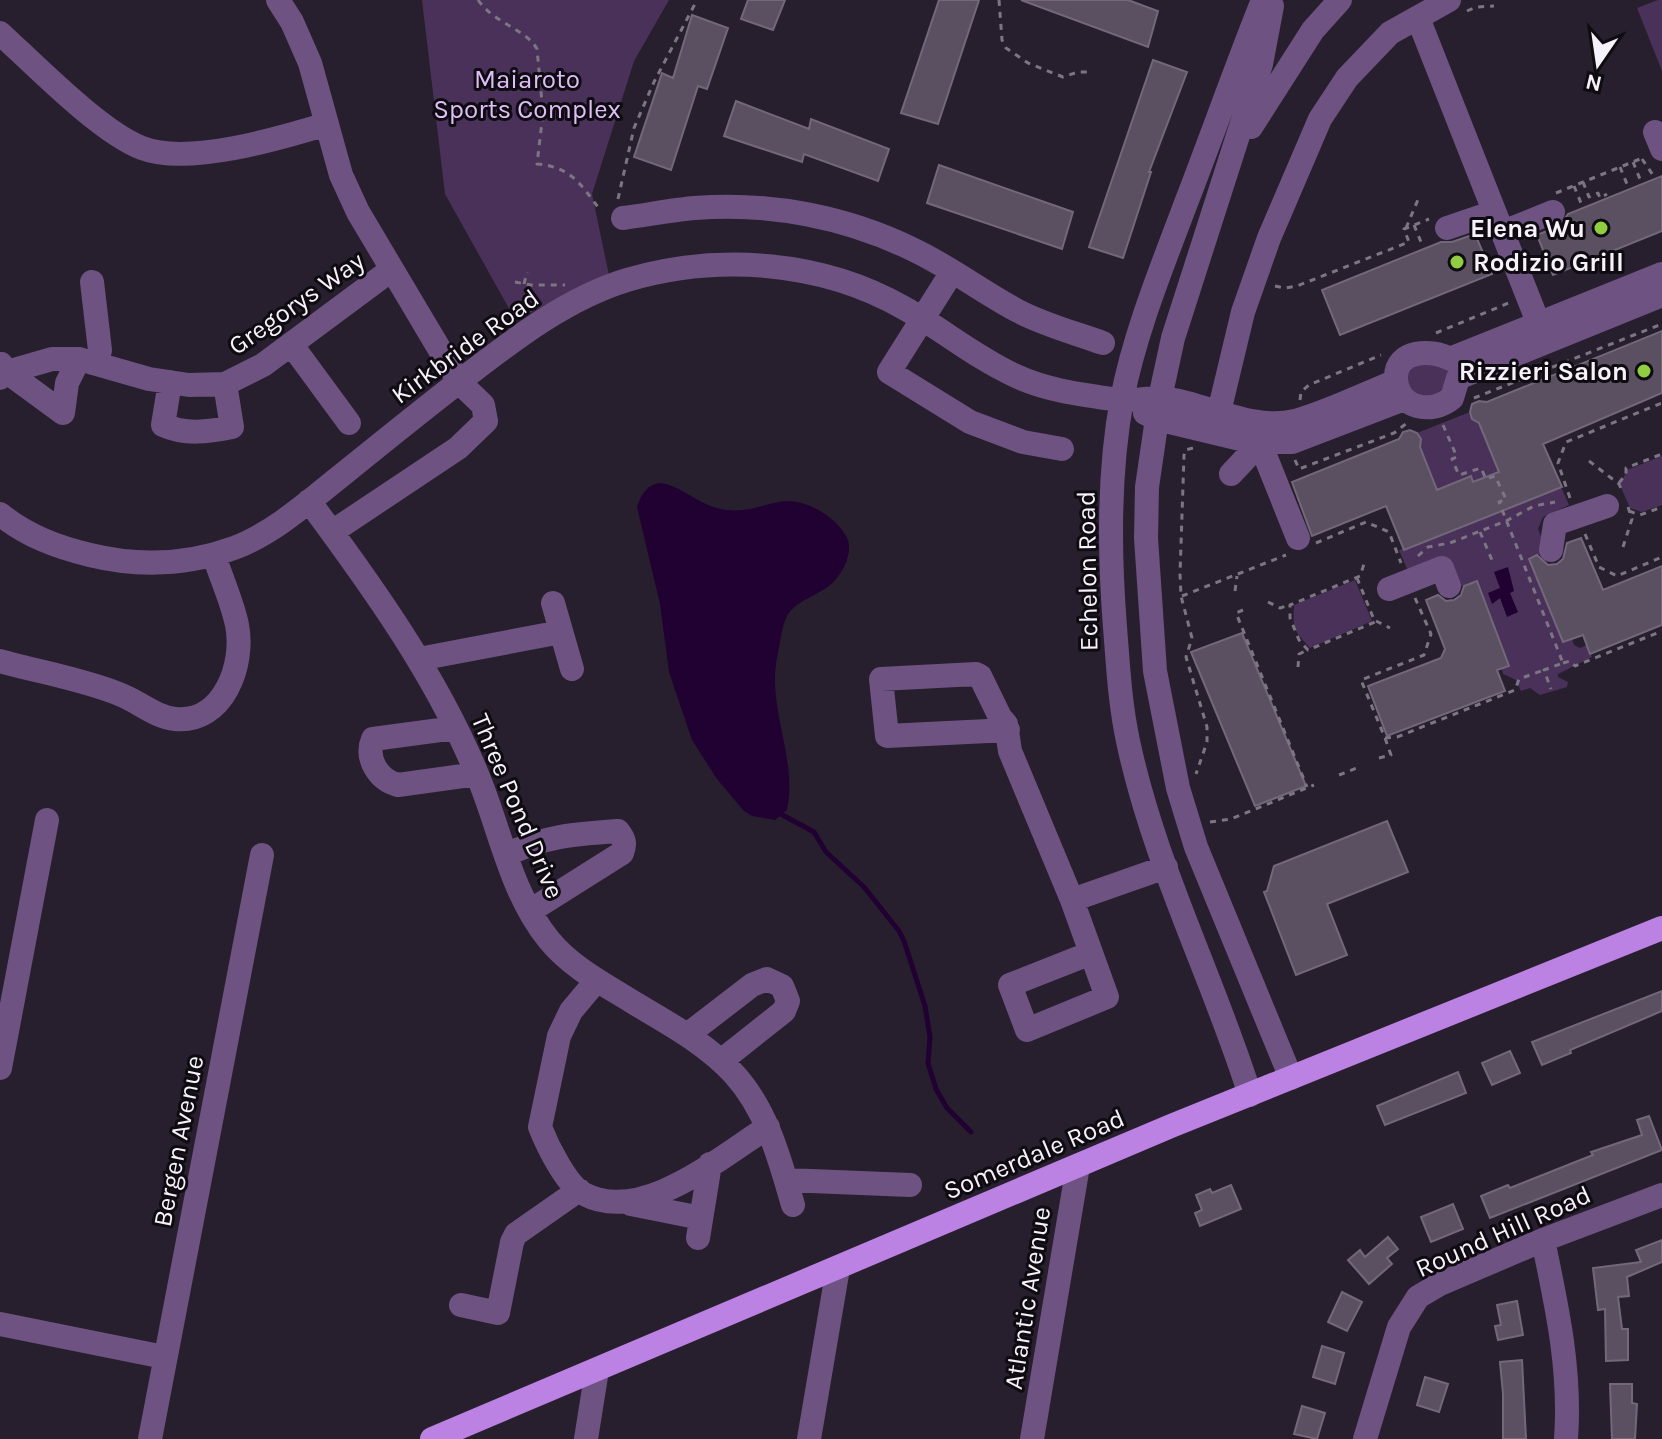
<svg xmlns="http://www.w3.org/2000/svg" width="1662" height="1439" viewBox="0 0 1662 1439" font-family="Karla,sans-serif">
	<rect width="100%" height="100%" fill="#271f2e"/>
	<!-- green -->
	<path fill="#4a315a" d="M422 0H669L634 61 592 194 609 275 570 291 516 321 445 194Z
		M1658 0H1662V71L1637 8Z
		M1412 364H1456L1438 400 1409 394 1406 370Z
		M1470 412 1472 419 1479 423 1514 506 1561 487 1569 505 1543 517 1538 529 1547 551 1529 559 1563 642 1572 639 1574 645 1580 648 1587 645 1592 657 1558 674V677L1568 682 1567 687 1540 695 1530 688 1521 691 1516 680 1503 674 1502 669 1509 665 1477 581 1456 588 1408 571 1399 550 1454 530 1420 447 1421 439 1417 433Z
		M1662 456V505L1642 512 1630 508 1620 485 1627 470Z
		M1355 580 1372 621 1310 648C1293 629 1293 630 1294 605Z"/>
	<!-- water -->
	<path fill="#200132" d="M661 483C681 486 697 503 717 508 747 516 763 502 789 501 810 501 840 520 848 540 852 554 844 570 835 580 823 595 796 599 787 616 781 628 780 645 777 658 767 709 798 759 787 810L775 820 752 816 744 811 717 779 692 740 669 672 660 604 637 507C641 495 647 484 661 483Z
		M1508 567 1514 591 1510 593 1518 612 1507 617 1500 598 1492 604 1488 593 1500 588 1494 572Z"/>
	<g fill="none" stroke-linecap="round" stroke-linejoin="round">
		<!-- stream -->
		<path stroke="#200132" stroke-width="5" d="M777 812 814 832 826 852 864 887 899 931 904 941 925 1006 930 1037 928 1063 936 1089 947 1108 971 1132"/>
	</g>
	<!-- building -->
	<path fill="#5a5061" stroke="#72687a" stroke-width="2" d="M748 0H785L773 30 741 19Z
		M939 0H979L938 124 901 113Z
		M1021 0H1128L1158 11 1148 47Z
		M692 15 728 28 707 89 698 86 671 170 634 157 662 73 673 78Z
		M1153 60 1187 72 1149 172H1151L1123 258 1089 247Z
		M736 101 809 129 811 119 889 149 878 181 804 154 802 162 724 136Z
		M939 165 1073 212 1062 249 927 203Z
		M1662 176V231L1553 275 1537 235 1559 226 1568 214Z
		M1475 234 1492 274 1340 335 1322 290 1441 242H1452Z
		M1662 331V393L1543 444 1562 487 1404 550 1386 506 1312 536 1292 482 1399 439 1403 432 1410 430 1417 433 1421 439 1420 447 1437 490 1471 476 1473 482 1499 472 1479 423 1472 419 1470 412 1472 404 1479 401 1487 402Z
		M1581 538 1603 590 1662 566V625L1590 654 1583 635 1563 642 1529 559 1537 555 1548 565 1557 564 1563 559 1567 543Z
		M1477 581 1509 666 1497 670 1505 691 1387 736 1368 686 1441 658 1445 649 1426 600 1438 595 1446 601 1454 600 1461 595 1464 586Z
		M1242 633 1306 786 1255 806 1191 652Z
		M1387 821 1408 872 1327 904 1347 955 1296 975 1264 892 1267 891 1274 866Z
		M1662 991V1011L1570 1050 1571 1053 1542 1065 1532 1042Z
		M1510 1051 1520 1073 1492 1085 1482 1063Z
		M1458 1072 1466 1093 1385 1125 1377 1106Z
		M1649 1116 1662 1150 1490 1218 1481 1196 1508 1185 1510 1188 1593 1155 1591 1152 1642 1135 1637 1120Z
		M1231 1185 1241 1209 1200 1226 1195 1213 1202 1210 1196 1195 1210 1189 1212 1193Z
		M1453 1204 1463 1229 1431 1242 1421 1217Z
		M1388 1237 1398 1249 1387 1258 1392 1264 1369 1284 1348 1260 1360 1250 1365 1257Z
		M1662 1240V1262L1627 1277 1629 1296 1618 1297 1622 1329H1628V1360L1606 1361 1605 1309 1598 1310 1593 1268 1641 1262 1636 1250Z
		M1342 1292 1362 1302 1347 1331 1328 1322Z
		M1517 1301 1523 1335 1498 1340 1495 1326 1501 1325 1497 1305Z
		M1322 1346 1344 1353 1335 1384 1313 1377Z
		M1522 1360 1526 1439H1503V1394L1500 1362Z
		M1425 1377 1448 1384 1439 1412 1417 1405Z
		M1610 1384H1632V1403L1637 1404 1635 1439H1612Z
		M1302 1406 1325 1413 1317 1439 1294 1434Z"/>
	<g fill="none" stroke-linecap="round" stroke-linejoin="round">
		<!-- path -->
		<path stroke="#7c7582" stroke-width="3" stroke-dasharray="6 6" stroke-linecap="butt" d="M478 0C495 24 526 29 537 49L543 113 537 164C572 167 581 185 601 211
			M999 0 1002 40 1006 48 1028 63 1063 77 1078 72H1090
			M1467 11 1476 7 1494 6
			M1642 159 1655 178
			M1633 162 1642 184
			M1620 167 1629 189
			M1583 182 1589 197 1598 193 1600 198 1607 194
			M1574 186 1583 208
			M1556 193 1645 157
			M618 199 634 128 654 82 697 0
			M1414 225 1421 242
			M1406 228 1420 195
			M515 282 531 285H565
			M524 284 527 272
			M1275 286 1285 288 1297 286 1409 242 1404 229 1429 219
			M1436 333 1511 302
			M1474 398 1662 324
			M1300 400 1301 392 1309 385 1381 355
			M1443 425 1457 457 1452 459 1459 475 1481 468 1486 479 1495 476 1506 499 1499 502 1563 663 1544 670 1551 689
			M1193 448 1185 450 1184 455 1180 574 1181 596 1192 638 1186 657 1207 727V742L1196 774
			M1295 460 1299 469 1394 433 1407 423
			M1589 461 1619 484 1623 493
			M1619 483 1626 474V468L1662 454
			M1570 498 1558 463 1566 442 1662 403
			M1629 511 1640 515 1662 507
			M1480 532 1492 560
			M1585 534 1599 567 1617 576 1662 557
			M1316 543 1366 522 1389 532 1401 563
			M1623 547 1632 519 1627 504
			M1418 556 1428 547 1450 543 1506 521 1534 506 1555 502
			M1357 578 1375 622 1308 650 1299 640 1290 618V605L1360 576 1364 564
			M1235 591 1237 576
			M1182 596 1286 555
			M1415 598 1431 634 1424 655 1361 680 1385 738 1397 737 1515 690 1519 679 1544 670
			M1268 602 1280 608 1290 605
			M1243 610 1236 613 1307 787
			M1376 621 1390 628
			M1563 663 1570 661 1575 666 1662 631
			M1298 667 1299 654 1308 650
			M1379 758 1391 755 1385 738
			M1339 775 1359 767
			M1210 822 1231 819 1314 785"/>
		<!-- minor -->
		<path stroke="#6e5382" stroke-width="24" d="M278 0 292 22 310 63 341 175 358 212 459 382 483 405 486 421 458 448 332 532
			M1272 6 1261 64 1173 338 1160 398 1147 487 1146 538 1155 671 1178 788 1196 847 1291 1078
			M1418 18 1543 335
			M0 33C35 65 100 132 142 148 188 166 281 138 327 124
			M1251 127 1313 30 1340 0
			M1655 132 1662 149
			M623 218C647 215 671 210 695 208 770 202 847 217 914 250 950 267 982 292 1018 311 1045 325 1075 333 1103 343
			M1447 228 1494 212
			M1503 232 1553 212
			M952 272 889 372 970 422 1023 442 1062 449
			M1662 274 1450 359C1433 349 1395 349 1396 378 1397 409 1432 415 1452 398L1458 378 1662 295
			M92 282 100 350 97 363
			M291 344 349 423
			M1 364 7 372 63 413 67 383 79 359
			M0 378 7 372 52 359H79L149 379 189 385 225 384 263 365 391 270
			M170 382 163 425C185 435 208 432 232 427L225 384
			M1219 412 1243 312 1269 238 1320 119 1347 78 1390 33 1449 0
			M1145 413 1157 419 1253 442H1292L1404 399
			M1231 474 1260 443 1298 538
			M309 501C372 586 436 675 477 774 500 828 510 892 549 940 570 966 602 983 631 1001 666 1022 706 1043 734 1074 767 1110 780 1160 793 1205
			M0 514C27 536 57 547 90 555 139 567 187 565 234 548 274 533 309 501 342 475 384 441 426 407 469 374 517 337 568 298 627 280 718 253 822 261 904 308 942 329 976 358 1016 376 1048 391 1085 395 1120 400 1133 401 1146 398 1159 398 1203 401 1250 432 1295 421 1328 412 1364 394 1396 381
			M1551 550 1555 524 1607 506
			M1389 589 1442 568 1449 586
			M553 603 572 669
			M419 659 561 632
			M0 661C39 672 82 679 119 694 138 701 155 717 175 719 223 724 245 665 237 625 232 601 221 578 214 555
			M455 728 373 739C365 758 378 780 398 785L477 774
			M1008 730 887 736 881 679 976 674 980 676 1000 717 1006 724 1010 751 1072 900 1107 997 1027 1030 1010 985 1091 953
			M506 855C545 836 575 834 618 831 624 839 626 843 622 853L530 911
			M1072 900 1166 867
			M597 980 571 1011 559 1036 540 1127C547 1145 567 1186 584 1194 642 1225 720 1157 768 1127
			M687 1035 752 985 767 979 782 986 788 1001 784 1011 721 1061
			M0 1068 47 820
			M1250 1095C1213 977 1154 864 1128 741 1120 704 1118 665 1115 627 1109 551 1108 474 1122 399 1135 332 1162 267 1186 203 1212 136 1236 67 1263 0
			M786 1180 910 1185
			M631 1204 701 1218
			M698 1238 710 1164
			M1543 1240C1557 1307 1571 1370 1566 1439
			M461 1305 498 1313 512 1242 516 1234 579 1190
			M0 1324 164 1357
			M150 1439 262 855
			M586 1439 597 1370
			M809 1439 838 1268
			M1032 1439 1078 1166
			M1365 1439 1399 1327 1418 1297 1440 1284 1543 1240 1662 1195"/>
		<!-- major -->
		<path stroke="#bb81e3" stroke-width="24" d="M432 1439 1171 1126 1662 928"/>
	</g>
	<!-- markers -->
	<g fill="#90cd41" stroke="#0e0b11" stroke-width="3">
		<circle cx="1601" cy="228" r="8"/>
		<circle cx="1457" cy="262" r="8"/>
		<circle cx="1644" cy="371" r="8"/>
	</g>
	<g text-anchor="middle" stroke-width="6" stroke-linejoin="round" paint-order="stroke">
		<!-- park labels -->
		<g font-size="26" fill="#dfbdf8" stroke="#0e0b11">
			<text x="527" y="88">Maiaroto<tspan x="527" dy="30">Sports Complex</tspan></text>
		</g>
		<!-- poi labels -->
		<g font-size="26" font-weight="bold" fill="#f6f1fb" stroke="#0e0b11" text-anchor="end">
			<text x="1585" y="237">Elena Wu</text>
			<text x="1473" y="271" text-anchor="start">Rodizio Grill</text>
			<text x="1628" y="380">Rizzieri Salon</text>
		</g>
		<!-- street labels -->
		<g font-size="26" fill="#f6f1fb" stroke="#0e0b11">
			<text transform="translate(296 303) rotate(-35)" y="9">Gregorys Way</text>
			<text transform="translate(465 346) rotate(-36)" y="9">Kirkbride Road</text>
			<text transform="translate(1087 571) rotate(-91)" y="9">Echelon Road</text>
			<text transform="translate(518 806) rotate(67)" y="9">Three Pond Drive</text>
			<text transform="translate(178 1141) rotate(-79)" y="9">Bergen Avenue</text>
			<text transform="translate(1034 1154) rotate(-23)" y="9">Somerdale Road</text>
			<text transform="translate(1503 1231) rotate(-24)" y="9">Round Hill Road</text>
			<text transform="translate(1027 1298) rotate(-81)" y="9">Atlantic Avenue</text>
		</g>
	</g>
	<!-- north arrow -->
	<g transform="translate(1598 64) rotate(193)" stroke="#0e0b11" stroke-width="6" paint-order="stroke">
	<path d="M0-6L14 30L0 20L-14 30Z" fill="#f6f1fb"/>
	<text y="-12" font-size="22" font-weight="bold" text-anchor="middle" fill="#f6f1fb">N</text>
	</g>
</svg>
